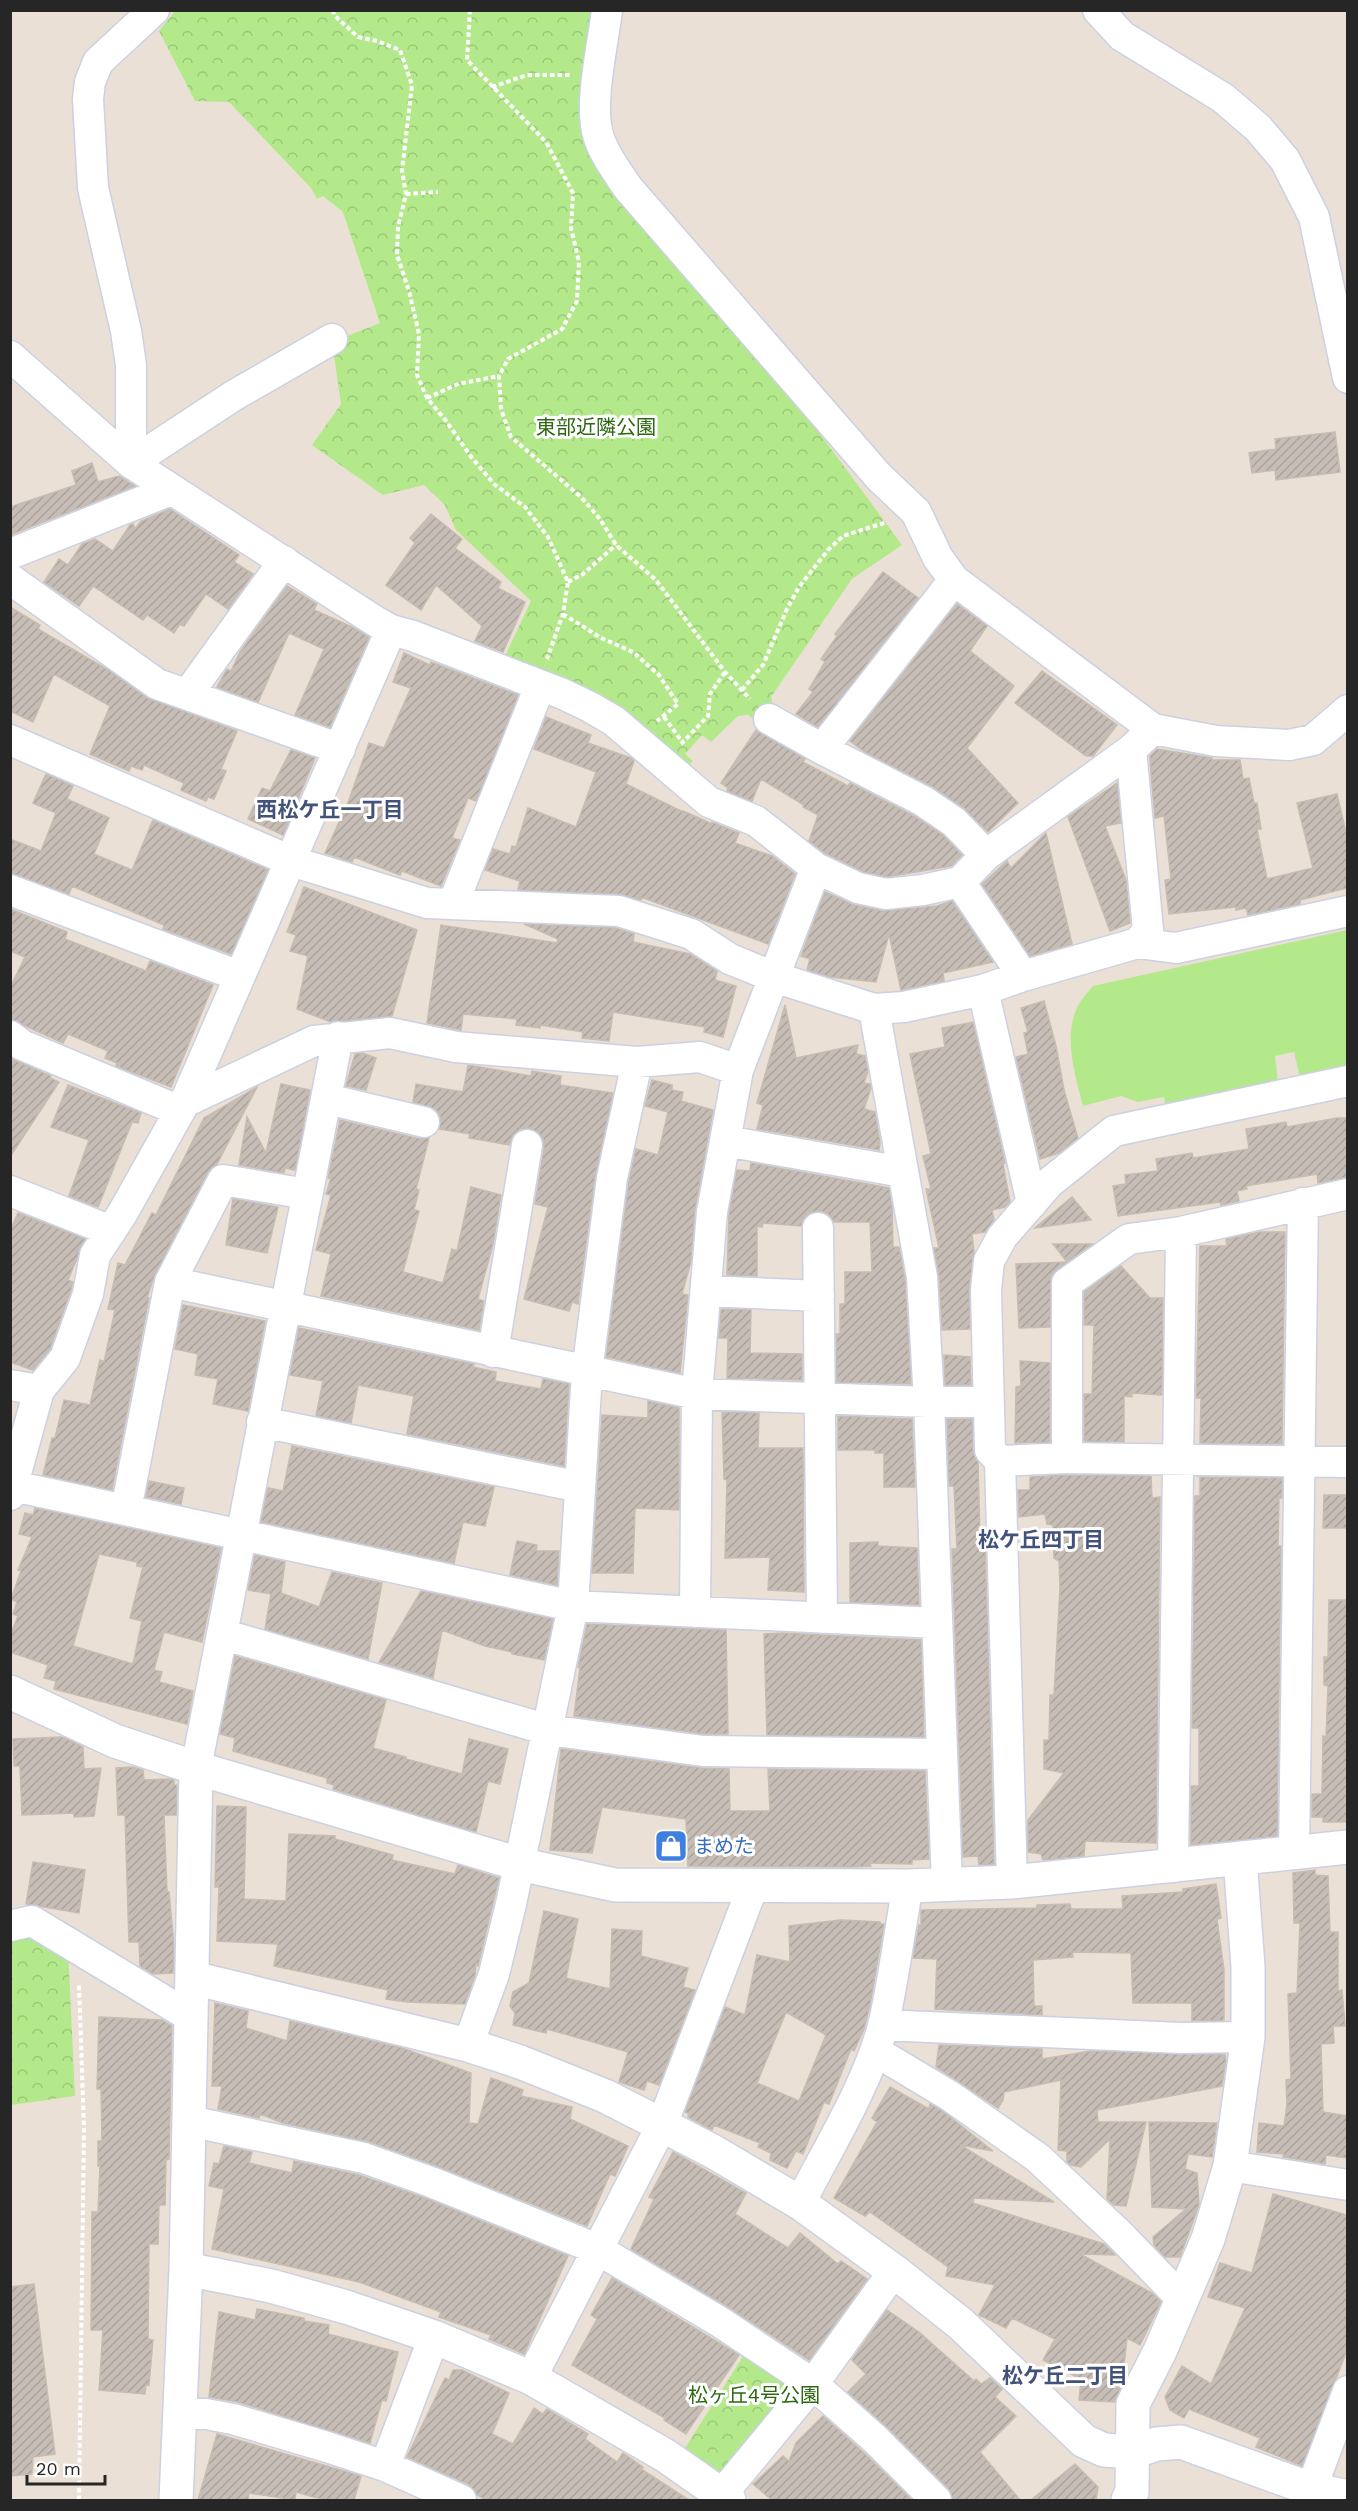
<svg xmlns="http://www.w3.org/2000/svg" width="1358" height="2511" viewBox="0 0 1358 2511" font-family="'Work Sans','Noto Sans JP',sans-serif">
	<defs>
		<pattern id="forest-crowns" width="20" height="18" patternUnits="userSpaceOnUse" patternTransform="scale(1.5)"><rect width="20" height="18" fill="#b4e98b"/><path d="M2 6a3 3 0 1 1 6 0M12 15a3 3 0 1 1 6 0" fill="none" stroke="#9bc878"/></pattern>
		<pattern id="building-hatch" width="6" height="6" patternUnits="userSpaceOnUse" patternTransform="scale(1.5)"><rect width="6" height="6" fill="#c6bdb6"/><path d="M-1 1l2-2M0 6l6-6M5 7l2-2" fill="none" stroke="#aaa29c"/></pattern>
	</defs>
	<rect width="100%" height="100%" fill="#ebe0d5"/>
	<!-- grass -->
	<path fill="#b4e98b" d="M1347 930V1068L1300 1078 1294 1052 1275 1056 1278 1083 1166 1107 1164 1097 1138 1102 1121 1096 1083 1106C1075 1075 1062 1034 1079 1004 1082 998 1088 992 1093 986Z"/>
	<!-- forest -->
	<path fill="url(#forest-crowns)" d="M176 10 598 11 593 148 764 358 902 545 852 579 771 697 775 714 761 725 748 715 738 716 711 742 702 735 685 754 693 761 686 768 505 656 531 601 456 530 445 505 424 485 383 495 312 445 341 404 332 342 380 323 343 212 323 196 317 199 311 188 229 102 195 101 159 31Z
		M35 1936 68 1948 75 2096 11 2105 10 1938Z
		M747 2350 796 2386 723 2475 685 2448Z"/>
	<!-- building -->
	<path fill="url(#building-hatch)" stroke="#c6bcb0" stroke-width="1.5" fill-rule="evenodd" d="M1335 432 1340 472 1276 480 1275 470 1252 473 1249 453 1276 449 1275 439Z
		M92 463 98 482 119 476 135 486 10 535V507L76 485 72 471Z
		M170 509 239 555 234 562 253 574 228 609 206 594 184 626 180 624 174 633 147 615 143 620 93 586 79 606 44 582 59 559 68 565 82 544 95 539 113 551 130 525 133 524 135 529 141 521Z
		M431 514 462 539 455 548 501 582 498 588 525 602 503 652 475 641 482 626 436 585 421 610 386 585 415 543 410 538Z
		M883 572 918 598 818 727 796 714 813 692 809 689 825 662 821 659 837 636 835 634Z
		M287 586 317 604 314 610 352 627 369 637 330 727 295 715 324 649 289 633 258 702 217 687 227 669 231 671 240 652Z
		M957 604 987 626 970 651 1014 686 967 748 1018 803 988 832 964 808 933 787 865 752 850 741Z
		M10 607 40 625 38 629 108 670 147 698 237 731 221 769 226 771 214 799 208 797 206 801 181 790 184 783 144 765 142 770 131 766 129 771 90 754 110 706 54 674 33 722 10 711Z
		M404 653 430 665 431 662 518 695 476 801 468 798 452 838 460 840 441 886 402 871 400 875 354 857 352 862 325 853 349 800 369 743 384 748 411 688 393 682Z
		M1042 671 1117 725 1093 756H1086L1015 703Z
		M546 717 591 735 588 743 631 758 634 761 626 784 683 812V811L712 824V822L739 833 735 843 772 856 795 874 768 944 641 897V900L620 894 518 890 520 881 485 870 493 849 510 854 512 846 516 847 528 808 576 827 596 772 534 749Z
		M756 730 805 759 803 762 848 786 850 783 914 816 943 835 962 855 951 866 887 877 864 872 825 853 809 841 818 815 803 807 804 805 761 779 752 801 727 791 728 788 721 783Z
		M1157 749 1212 758V760H1240L1243 779 1249 778 1254 803H1257L1261 829H1257L1267 879 1313 868 1297 803 1337 794 1347 837V888L1300 900V904L1248 915 1246 908 1236 910V907L1169 914 1165 880 1171 879 1164 816 1155 818 1151 774 1150 756Z
		M291 750 315 758 283 835 248 819 262 788 270 791Z
		M46 774 73 786 67 799 109 818 94 854 132 870 153 820 268 870 231 954 163 929 164 925 72 886 69 894 10 873V839L41 851 56 813 33 803Z
		M1117 783 1121 823 1105 826 1126 880 1130 923 1110 931 1068 817Z
		M1046 833 1072 944 1030 956 982 884 1007 861 1011 868Z
		M304 887 417 930 392 1016 331 1022 297 1009 308 956 290 951 296 935 287 932Z
		M825 892 854 905 883 911 937 906 952 901 993 962 943 973 944 981 901 990 889 934 876 982 830 977 807 970 810 959 801 956Z
		M10 909 67 932 65 939 146 971 150 961 213 985 171 1087 116 1066 117 1063 105 1058 108 1051 68 1034 63 1043 10 1019V988L25 957 10 951Z
		M524 924 616 928 634 934 633 942 690 954 717 971 715 980 736 986 723 1037 704 1032 705 1027 613 1012 609 1041 582 1038 583 1032 540 1025V1028L516 1025 517 1019 463 1014 461 1030 427 1023 441 925 557 943 558 939Z
		M1044 1001 1056 1046 1064 1090 1078 1138 1059 1153 1040 1159 1016 1057 1028 1054 1024 1033 1028 1032 1021 1008Z
		M785 1005 796 1058 858 1045 856 1054 865 1056 868 1071 864 1083 870 1084 871 1088 864 1109 875 1112 880 1143 879 1150 757 1129 763 1105 757 1103Z
		M973 1022 1005 1163 1003 1164 1010 1202 1005 1207 992 1210 994 1220 985 1232 972 1234 974 1252 969 1288 970 1329 942 1330 939 1276 934 1248H939L926 1189H931L923 1156 931 1154 910 1054 945 1047 942 1028Z
		M362 1053 376 1058 366 1090 346 1086 355 1054Z
		M10 1058 51 1076 50 1078 59 1082 10 1157Z
		M468 1065 531 1076 532 1071 561 1076 560 1085 613 1093 595 1176 578 1304 572 1302 569 1311 524 1299 548 1207 535 1204 544 1148 543 1139 538 1132 529 1128 520 1129 513 1135 509 1145 469 1138 470 1134 439 1129 441 1118 436 1110 413 1102 416 1084 463 1092Z
		M652 1080 672 1085V1090L683 1092 681 1101 713 1110 695 1209 691 1261 682 1294 688 1295 680 1373 606 1357 629 1181 636 1149 658 1155 668 1112 645 1106Z
		M281 1084 310 1090 295 1170 285 1168 284 1173 239 1165 247 1117 266 1153Z
		M68 1085 141 1113 138 1123 132 1122 98 1207 69 1196 89 1140 51 1127Z
		M257 1087 217 1164 208 1172 155 1274 147 1298H149L112 1490 43 1475 52 1438H55L64 1400 90 1405 100 1360 104 1362 115 1310 108 1309 118 1263 125 1265 152 1213 156 1215 204 1118Z
		M1337 1118H1347V1177L1318 1183 1317 1174 1246 1186 1247 1189 1237 1191 1239 1201 1221 1205 1220 1202 1118 1216 1113 1186 1126 1184 1125 1175 1158 1171 1156 1159 1192 1153 1193 1158 1249 1149 1246 1129 1286 1122 1287 1127Z
		M340 1120 420 1139 429 1138 416 1189 419 1190 414 1210 419 1211 403 1272 443 1283 452 1249 457 1251 471 1187 501 1195 493 1244 478 1299 484 1301 479 1330 321 1296 331 1254 316 1250 331 1195 326 1194 331 1178H328Z
		M751 1163 889 1188 892 1207 893 1247H899L905 1279 911 1384 837 1382 836 1334H840V1304H845V1272H872L870 1222H834L827 1213 817 1211 809 1214 803 1219 801 1226 763 1223 762 1227 757 1226V1276L727 1275 729 1214 737 1170 750 1171Z
		M1072 1197 1091 1220 1035 1228Z
		M233 1199 278 1207 267 1253 226 1245Z
		M18 1213 85 1239 68 1280 73 1282 71 1290 50 1349 33 1370 10 1362V1231Z
		M1260 1232H1285L1282 1444 1200 1443 1201 1398H1196L1200 1246H1227L1226 1239Z
		M1053 1244H1092L1067 1262Z
		M1067 1262 1051 1276 1050 1327 1019 1328 1016 1264Z
		M1121 1266 1150 1298H1163L1162 1395 1132 1393V1397L1124 1396V1442L1084 1441V1394H1092L1094 1325H1084V1292Z
		M183 1305 265 1321 248 1411 213 1404 218 1379 195 1375 198 1354 175 1349Z
		M721 1309 751 1310 750 1353 802 1354V1380L727 1378 728 1338H719Z
		M299 1328 474 1364 473 1367 496 1372 495 1381 541 1389 543 1379 569 1384 564 1466 407 1434 414 1396 358 1385 351 1423 316 1416 323 1381 290 1375Z
		M944 1355 970 1357 971 1385H945Z
		M1020 1361 1050 1363V1442L1015 1443 1016 1387 1021 1386Z
		M648 1401 679 1408V1510L635 1508 633 1573H592L602 1415 648 1418Z
		M722 1412 759 1413 758 1448H803L804 1592 768 1590 770 1557 725 1558 727 1480 724 1479Z
		M838 1416 912 1419 915 1487H884V1453H875V1450H838Z
		M947 1419H972L973 1450 978 1462 980 1540H985L994 1864 979 1865 978 1856 963 1857 952 1549H957L954 1486H949Z
		M292 1446 494 1487 485 1526 463 1522 454 1563 261 1522 268 1488 283 1491Z
		M1067 1475 1151 1476 1152 1498 1160 1497 1156 1843 1085 1841 1084 1856 1043 1860 1041 1854 1028 1852V1820L1064 1773 1044 1769V1740H1049L1050 1695H1054L1060 1588 1059 1561 1054 1558 1053 1525 1047 1524 1045 1514 1019 1517 1018 1490H1030V1477Z
		M1200 1477 1282 1478V1498H1279L1278 1546H1281L1277 1836 1191 1845V1786H1199V1728H1192L1195 1496H1200Z
		M149 1481 184 1488 181 1504 146 1497Z
		M1324 1495H1347V1528H1323Z
		M35 1508 221 1548 202 1642 164 1632 154 1670 162 1672 159 1682 193 1691 187 1724 54 1689 56 1681 44 1678 48 1665 10 1652V1636L18 1616 13 1614 17 1602 11 1599 21 1571 18 1570 32 1537 19 1534 25 1513 33 1515ZM99 1554 137 1562V1566L143 1567 130 1618 142 1621 133 1664 73 1646Z
		M517 1541 537 1545 536 1551H559L557 1585 510 1575Z
		M878 1542V1546L917 1548 919 1605 850 1602V1543Z
		M255 1555 285 1562 281 1593 319 1607 332 1572 382 1583 368 1659 265 1629 271 1594 248 1590Z
		M421 1591 553 1619 544 1660 512 1654V1652L485 1646 442 1630 433 1678 379 1662Z
		M1329 1600H1347V1822H1323V1817H1312V1794H1322L1323 1736 1326 1737 1328 1686 1324 1685V1657H1328Z
		M587 1624 726 1630 728 1734H704L574 1716 580 1668 578 1667Z
		M783 1633 921 1640 924 1737 767 1735 764 1634Z
		M235 1656 386 1700 373 1748 406 1757V1759L462 1774 469 1739 508 1749 500 1784 488 1781 476 1832 333 1789 334 1785 327 1783V1778L233 1751 235 1738 220 1734Z
		M63 1737 83 1747 84 1769 101 1768 94 1816 74 1817V1813L22 1815 20 1766H14L13 1739Z
		M561 1749 701 1768 729 1769 730 1811H770L768 1769 925 1771 929 1859 912 1860V1864L870 1863 871 1866 850 1867 688 1866 686 1819 602 1807 592 1853 550 1850Z
		M133 1767 143 1770 144 1780 171 1779 174 1780V1785H177L176 1815H164L167 1892H169L174 1946 173 1973 153 1974 140 1966 139 1942H129L125 1815H118L116 1768Z
		M217 1806 246 1807 244 1899 286 1901 289 1834 335 1836V1839L393 1855 392 1860 455 1874 458 1865 499 1878 478 1966 476 1963 475 1975 465 2004 408 2002 386 1999 388 1990 274 1966 278 1944 217 1941 219 1887H215Z
		M33 1862 85 1870 79 1913 26 1904Z
		M1315 1870V1875L1328 1876 1330 1932H1338V1991L1342 1990 1345 2026H1333L1334 2043 1321 2044 1323 2112 1347 2116V2158L1326 2155 1325 2164 1283 2157 1284 2154 1257 2152 1259 2123 1284 2126 1287 2104 1286 2080 1291 2079 1288 1994 1297 1993 1300 1923H1294L1293 1873Z
		M1216 1884 1221 1918 1217 1919 1224 1970V2020L1192 2021V2003H1133L1131 1953 1072 1952 1073 1957 1033 1960 1034 2006H1042V2015L935 2009 937 1959 913 1958 919 1925H921V1910L1037 1908V1905L1070 1904 1071 1909H1123L1122 1896 1183 1892V1889Z
		M544 1911 578 1919 566 1978 610 1989 612 1929 642 1931 641 1956 688 1968 683 1987 695 1990 659 2085 647 2081 644 2090 619 2082 628 2052 547 2029 546 2033 513 2025 515 2013 510 2006 513 1992 529 1983Z
		M841 1920 880 1922V1924H884L870 2005 864 2029 854 2051 851 2049 829 2104 824 2102 803 2154 796 2151 787 2168 770 2160 771 2153 758 2147 760 2143 714 2125 712 2130 688 2117 689 2114 685 2112 725 2007 745 2015 757 1955 790 1962 789 1926ZM786 2012 826 2035 799 2101 757 2083Z
		M215 2003 248 2011 246 2028 287 2041 290 2021 402 2048 471 2073 469 2123 478 2124 491 2078 523 2090 521 2096 572 2107 570 2119 628 2146 615 2176 610 2174 587 2226 437 2166 370 2142 283 2123 260 2114 259 2118 218 2109 222 2086H212Z
		M99 2017 162 2020 172 2026 169 2159 166 2160 165 2205H159L158 2244H149L148 2339 153 2340 149 2385 146 2384 145 2394 99 2390 103 2330H91L92 2212H98L100 2166H98V2141H102L101 2089H97Z
		M939 2045 1042 2049V2059L1091 2051 1225 2055 1226 2060 1222 2086 1097 2110 1098 2122H1146L1126 2206 1114 2205 1107 2199 1110 2139 1081 2167 1071 2165 1067 2162V2151L1058 2150 1061 2080 1004 2092 1003 2100 998 2108 936 2067Z
		M890 2087 929 2109 930 2104 941 2110 993 2151 960 2145 1054 2202 974 2198 973 2203 1104 2244 1115 2255 1080 2254 1152 2293 1161 2302 1140 2345 1127 2338 1122 2384 1115 2402 1079 2400 1081 2379 1043 2360 1055 2339 1012 2318 1006 2328 979 2315 995 2285 946 2276 948 2267 870 2212 865 2216 834 2198 877 2122 872 2118Z
		M1149 2122 1217 2123 1212 2157 1188 2154 1185 2169 1197 2173 1199 2205 1180 2257H1165L1154 2245 1153 2237 1186 2209 1152 2207Z
		M224 2146 252 2152 249 2163 292 2173 294 2161 359 2175 425 2198 568 2256 524 2354 489 2339 491 2335 439 2317 441 2312 359 2282 212 2249 224 2189 209 2186 214 2163 219 2164Z
		M673 2152 746 2193 735 2214 788 2248 800 2233 838 2264 841 2261 867 2279 809 2360 730 2308 631 2249 654 2199 649 2197Z
		M1273 2194 1347 2215V2350L1302 2466 1256 2447 1260 2438 1189 2409 1184 2418 1170 2410 1165 2397 1182 2366 1211 2384 1245 2308 1208 2297 1220 2263 1252 2273Z
		M612 2278 739 2355 686 2434 664 2420 665 2418 572 2365 597 2319 591 2315Z
		M34 2284 55 2454 33 2457 32 2474 10 2476V2287Z
		M257 2309 304 2318V2321L329 2325 328 2334 398 2352 386 2401 382 2400 370 2443 238 2402 209 2397 219 2312 255 2320Z
		M887 2310 919 2332 974 2381 976 2379 981 2384 990 2378 1002 2389 995 2397 1016 2416 980 2452 1020 2500H953L948 2488 887 2427 848 2392 866 2374 852 2360Z
		M453 2370H462L509 2393 492 2434 513 2444 534 2408 543 2414 547 2409 588 2434 585 2439 617 2462 623 2453 643 2467 641 2469 689 2500H486L477 2495 468 2484 407 2457 445 2378 449 2380Z
		M823 2416 863 2452 912 2500H772L753 2484 783 2456 789 2461 796 2443Z
		M217 2434 361 2476 354 2500H325L296 2492 295 2500 249 2493 248 2500H198Z
		M1075 2464 1098 2487 1096 2500H1031Z"/>
	<g fill="none" stroke-linecap="round" stroke-linejoin="round">
		<defs>
			<path id="street" d="M607 10C603 44 590 98 597 131 602 152 616 170 628 188L879 477 916 512 938 558 954 580 1153 729
				M1098 10 1122 36 1223 98 1258 128 1285 160 1314 217 1348 378
				M10 356 131 463 375 621 391 630 413 636 563 694 590 707 614 721 709 802 756 821 816 868 858 888 886 894 923 890 960 882 986 855 1131 750 1153 729 1216 741 1289 745 1313 740 1348 710
				M131 463V365L126 331 93 188 88 99 90 82 98 62 154 10
				M131 463 233 396 332 339
				M10 554 171 490
				M10 579 157 684 340 749
				M187 695 284 561
				M769 719 822 749 923 801 954 822 986 855
				M10 740 291 861 427 903 619 911 691 934 730 959 774 977 874 1009 904 1007 983 990 1023 976 1138 943 1148 930 1131 750
				M822 749 954 580
				M960 882 1023 976
				M10 890 239 976
				M453 904 540 686
				M1138 943 1176 948 1348 911
				M983 990 1032 1203
				M874 1009 922 1277 929 1402 947 1885
				M10 1036 22 1045 180 1111
				M327 1099 424 1122
				M185 1102 314 1041 390 1033 456 1047 637 1062 700 1057 738 1070
				M725 1141 903 1172
				M10 1191 111 1231
				M818 1228 822 1618
				M170 1282 697 1394 929 1402H988
				M706 1291 819 1296
				M493 1352 527 1145
				M10 1385 39 1390
				M262 1422 580 1487
				M1067 1458V1283L1129 1239 1181 1232 1348 1194
				M1000 1461 1067 1458 1348 1462
				M13 1486 573 1606 937 1623
				M10 1495 39 1390 65 1358 88 1294 95 1255 122 1214 185 1102 391 630
				M126 1510 170 1282 223 1180 307 1194
				M695 1612 697 1394 712 1212 738 1070 816 868
				M222 1634 548 1730 703 1751 942 1754
				M196 1768 338 1037
				M1294 1854 1303 1203
				M1173 1867 1181 1232
				M1012 1882 1000 1461 990 1450 986 1290 989 1261 1002 1237 1050 1182 1114 1131 1348 1081
				M10 1926 32 1921 191 2017
				M883 2025 1181 2038 1248 2037
				M468 2045 494 1974 511 1904 573 1606 587 1372 612 1178 637 1062
				M875 2051 950 2096 1038 2158 1119 2234 1183 2300
				M189 2121 364 2158 431 2182 597 2249 720 2322 813 2384 875 2439 936 2500
				M1230 2166 1348 2185
				M800 2203C828 2148 867 2086 883 2026 894 1980 899 1932 908 1886
				M531 2378 662 2125 753 1886
				M181 2414H206L233 2419 327 2447 385 2466 461 2500
				M385 2466 434 2337
				M717 2500 813 2384 894 2271
				M1307 2500 1348 2391"/>
			<path id="secondary" d="M10 1692 115 1741 196 1768 519 1864 615 1885 908 1886 1012 1882 1348 1847
				M193 1978 468 2045 520 2062 605 2096 662 2125 714 2152 800 2203 894 2271 961 2324 1084 2441 1104 2450 1132 2452 1157 2444 1181 2442 1311 2489 1348 2497
				M186 2269 271 2286 346 2307 434 2337 531 2378 666 2456 729 2500
				M176 2500 186 2269 196 1768
				M1128 2500 1132 2492 1133 2404 1160 2351 1208 2239 1230 2166 1248 2037V1967L1240 1858"/>
		</defs>
		<!-- street casing -->
		<use href="#street" stroke="#cbd1e2" stroke-width="33"/>
		<!-- secondary casing -->
		<use href="#secondary" stroke="#cbd1e2" stroke-width="36"/>
		<!-- path -->
		<path stroke="#fff" stroke-width="4" stroke-dasharray="4.5 3" stroke-linecap="butt" d="M333 10 334 15 358 37 377 41 400 50 412 85 402 171 406 194 398 227 397 255 409 291 419 334 417 375 427 398 446 421 472 458 494 484 525 507 548 537 568 582 563 614 547 659
			M470 10 467 60 546 142 573 193 571 228 579 262 577 301 562 329 508 359 499 376 501 409 511 437 581 497 600 519 616 545 656 580 725 672 750 699
			M492 87 527 75H570
			M406 194 438 192
			M427 398 458 384 499 376
			M568 582 583 574 616 545
			M563 614 601 638 633 652 659 675 678 704 657 721
			M742 690 763 665 787 609 799 587 828 550 843 536 887 522
			M664 717 681 740
			M681 744 708 716 710 694 725 672
			M79 2500 84 2130 79 1983"/>
		<!-- street -->
		<use href="#street" stroke="#fff" stroke-width="30"/>
		<!-- secondary -->
		<use href="#secondary" stroke="#fff" stroke-width="33"/>
	</g>
	<!-- icons -->
	<defs>
		<symbol id="shop-square" viewBox="-11 -11 22 22"><rect x="-9" y="-9" width="18" height="18" rx="4" fill="#3f7fe0" stroke="#fff"/><path d="M-5-2.5h2.3a2.7 3.5 0 0 1 5.4 0H5L5.5 6h-11ZM-1.5-2.5h3a1.5 2.3 0 0 0-3 0Z" fill="#fff"/></symbol>
	</defs>
	<g fill-rule="evenodd">
		<use href="#shop-square" x="652" y="1827" width="38" height="38"/>
	</g>
	<g text-anchor="middle" stroke-width="6" stroke-linejoin="round" paint-order="stroke">
		<!-- park labels -->
		<g font-size="20" fill="#2c6811" stroke="#fff">
			<text x="596" y="434">東部近隣公園</text>
			<text x="754" y="2402">松ヶ丘4号公園</text>
		</g>
		<!-- shop labels -->
		<g font-size="20" fill="#366cbe" stroke="#fff" text-anchor="start">
			<text x="694" y="1853">まめた</text>
		</g>
		<!-- neighbourhood labels -->
		<g font-size="21" font-weight="bold" fill="#43527b" stroke="#fff">
			<text x="330" y="817">西松ケ丘一丁目</text>
			<text x="1041" y="1547">松ケ丘四丁目</text>
			<text x="1065" y="2383">松ケ丘二丁目</text>
		</g>
	</g>
	<!-- border -->
	<rect width="1358" height="2511" fill="none" stroke="#262626" stroke-width="24"/>
	<!-- scale -->
	<path d="M27 2475v9h78v-9" fill="none" stroke="#262626" stroke-width="3"/>
	<text x="36" y="2475" font-size="18" fill="#262626" stroke="#ffffff" stroke-width="4.5" paint-order="stroke">20 m</text>
</svg>
